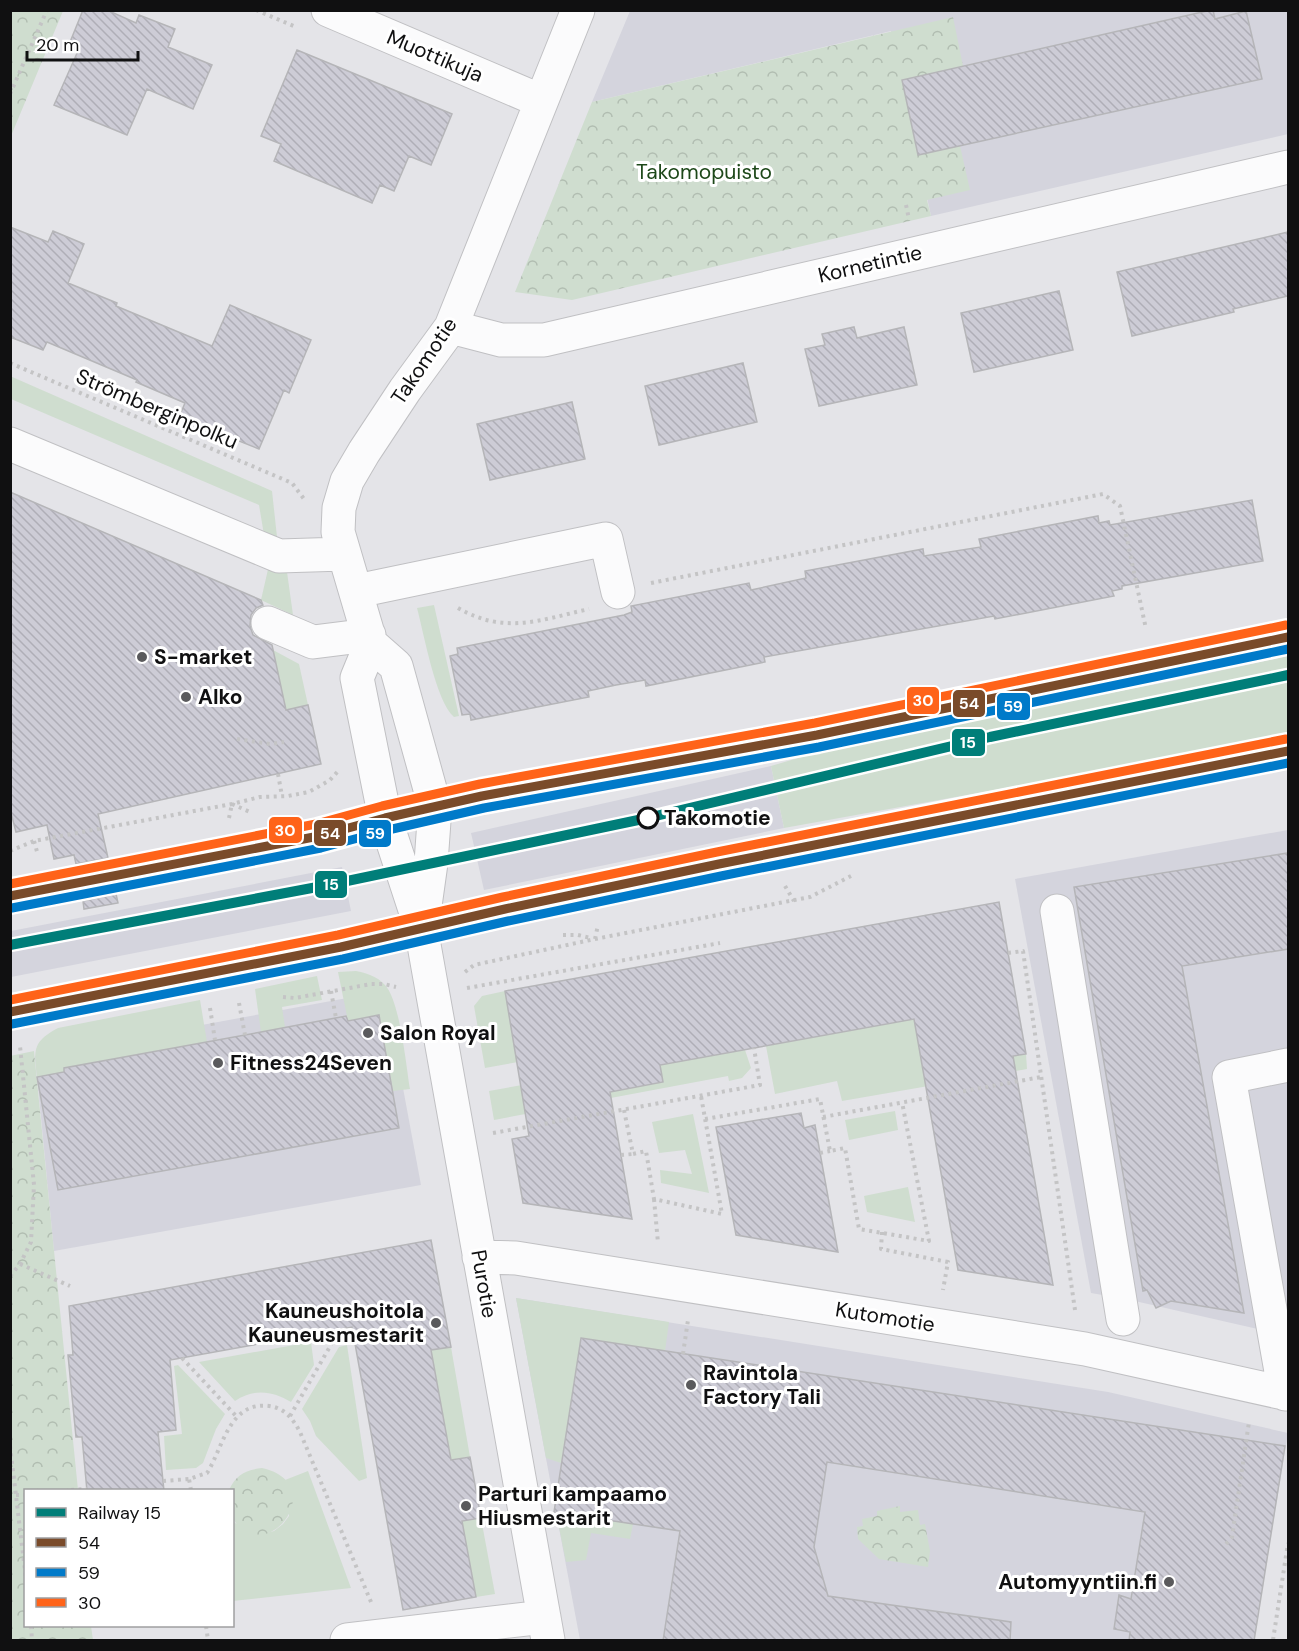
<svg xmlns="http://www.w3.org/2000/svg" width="1299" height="1651" viewBox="0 0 1299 1651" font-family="'DM Sans',sans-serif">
	<defs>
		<pattern id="park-crowns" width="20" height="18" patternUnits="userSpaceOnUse" patternTransform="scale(1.5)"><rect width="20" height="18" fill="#cfddcf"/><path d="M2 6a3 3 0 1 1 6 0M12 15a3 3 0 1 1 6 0" fill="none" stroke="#b1bdb1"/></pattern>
		<pattern id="building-back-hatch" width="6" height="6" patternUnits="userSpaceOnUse" patternTransform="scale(1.5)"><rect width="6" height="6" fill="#cdccd6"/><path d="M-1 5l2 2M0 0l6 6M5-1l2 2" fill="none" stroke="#afaeb7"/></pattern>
	</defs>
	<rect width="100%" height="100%" fill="#e4e4e8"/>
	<!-- built -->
	<path fill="#d4d4dd" d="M630 11H1288V134L931 216 891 31 592 102Z
		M771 766 784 828 484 890 471 833Z
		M1288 830V1336L1126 1299 1091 1293 1015 879Z
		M342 867 351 911 11 977V931Z
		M385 991 421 1185 54 1251 35 1056Z
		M516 1298 1108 1392 1288 1433 1254 1640H580Z"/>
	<!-- green -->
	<path fill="#cfddcf" d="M10 376 272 491 278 546 265 541 259 505 11 399Z
		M269 565 287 572 293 615 261 600Z
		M434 605 459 716 454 717C436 702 424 634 417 608Z
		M273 650 299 664 308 705 286 710Z
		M1288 656V733L1061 778 784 828 771 766 842 745 1177 680Z
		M356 971C366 973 377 976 385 985 400 1001 406 1065 410 1089L393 1091 379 1016 348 1021 338 972Z
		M317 976 322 1000 282 1007 285 1027 261 1032 255 989Z
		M505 991 518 1062 485 1068 474 1006 482 996Z
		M200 1000 207 1042 64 1068V1072L37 1077C34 1050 32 1042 58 1028Z
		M914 1019 924 1072 1026 1054 1027 1069 842 1101 837 1081 775 1094 766 1046Z
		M745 1050 751 1068 742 1078 729 1081 728 1076 494 1120 489 1091 522 1085 566 1100 663 1082 660 1065Z
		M895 1111 898 1130 849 1140 845 1120Z
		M693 1114 709 1193 661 1183 660 1170 692 1174 685 1150 659 1153 652 1122Z
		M908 1187 915 1222 867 1212 864 1196Z
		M516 1298 669 1322 665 1351 581 1338 561 1463 546 1458Z
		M311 1342 314 1365 291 1402C273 1391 254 1388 235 1401L199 1362Z
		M347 1345 367 1478 359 1481 316 1436 310 1421 302 1409 339 1347Z
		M451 1347 470 1457 451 1460 431 1350Z
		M178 1365 225 1414 216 1429 203 1463 196 1468 166 1470 164 1436 182 1434 174 1366Z
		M308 1471 351 1588 233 1601 232 1519 235 1523 263 1534 274 1531 283 1524 289 1516 288 1484 285 1480Z
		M556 1512 633 1524 630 1539 591 1533 586 1560 566 1562Z
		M481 1518 495 1594 476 1597 462 1521Z"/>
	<!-- park -->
	<path fill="url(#park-crowns)" d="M11 10 63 11 11 136 10 11Z
		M953 17 963 66 902 80 918 155 960 146 970 190 927 200 931 216 572 300 515 292 592 102Z
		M34 1051 78 1490H26V1626H91L93 1640H11L10 1056Z
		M262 1468C332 1484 266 1570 233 1519L232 1490H229C236 1475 245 1470 262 1468Z
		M900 1506V1512L918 1510 920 1525 925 1524 930 1551 928 1567 879 1559 858 1539 857 1527 863 1526 862 1519 877 1516V1511Z"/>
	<!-- building -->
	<path fill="url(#building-back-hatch)" stroke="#b5b5b8" stroke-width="1.5" d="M83 10H107L136 23 139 15 175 29 168 47 212 65 193 109 147 89 127 135 54 105 78 51 68 47Z
		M1211 10H1213L1215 19 1246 11 1262 79 918 155 902 80Z
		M297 50 452 114 431 165 409 156 394 191 380 185 372 203 274 161 281 144 261 136Z
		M10 227 48 242 53 231 84 244 68 283 117 303 116 306 212 346 230 305 311 340 289 393 284 390 259 449 179 417 185 403 136 382 137 380 47 342 43 350 10 337Z
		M1288 232V296L1233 309 1234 312 1132 336 1117 272Z
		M1059 291 1073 350 974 372 961 313Z
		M854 327 857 338 904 327 917 385 819 406 805 349 825 345 822 334Z
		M743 363 757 422 659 445 645 386Z
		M572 402 585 459 490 480 477 424Z
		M10 492 261 600 263 605 256 608 251 615 250 626 253 635 272 645 286 710 308 705 321 764 98 814 108 858 76 864 74 855 54 859 47 825 16 832 10 809Z
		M1252 500 1263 561 1122 586V589L1112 591 1114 596 995 619 994 616 764 657 765 662 646 686 645 680 616 685 588 691 589 697 471 720 470 714 462 715 450 656 458 654 457 648 624 615 632 612 631 606 749 583 751 590 806 578 805 571 923 549 924 556 981 547 979 539 1098 516 1099 523 1109 521 1110 525Z
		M1288 853V949L1182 966 1244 1313 1171 1301 1156 1308 1147 1290 1143 1291 1074 887Z
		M116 894 118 903 84 909 83 901Z
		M999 902 1026 1054 1013 1056 1053 1285 958 1270 914 1019 660 1065 663 1082 610 1092 632 1219 523 1203 512 1139 529 1136 505 991Z
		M379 1015 399 1128 58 1190 37 1077 64 1072V1068L261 1032 346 1016 348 1021Z
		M801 1113 804 1128 815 1125 838 1252 736 1235 716 1127Z
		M431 1240 451 1347 431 1350 451 1460 470 1457 481 1518 462 1521 476 1597 403 1610 352 1327 170 1360 176 1430 158 1432 164 1491H87L82 1437H76L68 1355H73L69 1306Z
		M581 1338 1285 1446 1254 1641H1129L1130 1632 1114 1629 1119 1595 1131 1599 1145 1512 827 1462 814 1547 828 1596 1011 1622 1010 1641H663L680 1531 554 1512Z"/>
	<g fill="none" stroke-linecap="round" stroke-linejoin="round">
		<defs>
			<path id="minor" d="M328 10 541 101
				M451 327 501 340H544L1288 167
				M10 444 279 556 344 554
				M357 591 606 539 618 592
				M268 623 313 642 369 635
				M371 644 357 678 385 818 421 928 548 1640
				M1057 911 1123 1319
				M423 920 431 863 435 807 396 666 371 644 338 532 339 508 347 481 364 452 405 390 451 327 578 10
				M479 1257 516 1258 1085 1349 1288 1394
				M1285 1394 1229 1077 1288 1065
				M347 1640 544 1617"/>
			<path id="major" d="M10 896 319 836 385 818 482 796 817 735 1288 637
				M10 1012 341 947 505 909 719 864 1288 751"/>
		</defs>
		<!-- minor casing -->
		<use href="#minor" stroke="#c0c0c3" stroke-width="35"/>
		<!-- major casing -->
		<use href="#major" stroke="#c0c0c3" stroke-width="35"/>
		<!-- path -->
		<path stroke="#c4c4c5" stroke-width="4" stroke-dasharray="3 4.5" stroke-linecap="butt" d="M256 10 296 27
			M10 94 47 10
			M906 205 909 219
			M10 363 292 483 304 499
			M651 583 1103 494 1120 506 1146 629
			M458 608C505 635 540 620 589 609
			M237 739 270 744 284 742
			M278 774 282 796
			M232 804 250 812
			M229 818 232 804
			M34 841 38 855
			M10 851 34 841 232 804 260 797 288 796 309 792 330 780 340 769
			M785 886 794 901
			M563 935H578L591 938
			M595 939 598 925
			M1008 953 1023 951 1075 1310
			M465 972 474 965 595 939 810 897 851 876
			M467 988 720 943
			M331 991 336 1018
			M283 997 295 998 371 984H384L396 987
			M239 1003 245 1035
			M210 1008 215 1040
			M624 1110 633 1154 646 1151 654 1199 722 1214 701 1096
			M823 1117 1041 1077
			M705 1119 820 1099 830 1151 845 1148 859 1229 929 1241 902 1102
			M493 1133 760 1085 754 1048
			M820 1153 830 1151
			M621 1155 633 1154
			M654 1199 658 1243
			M882 1232 881 1249 948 1262 943 1290
			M20 1264 70 1286
			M10 1276 20 1264 31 1242 34 1185 20 1046
			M683 1354 688 1320
			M182 1358 237 1417
			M290 1416 340 1329
			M10 1446 26 1579
			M163 1481 189 1479
			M71 1490 87 1489
			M191 1490 189 1479 207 1473C223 1448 229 1401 269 1406 285 1408 293 1419 300 1432L371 1602
			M16 1495H26
			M1226 1544 1232 1537 1249 1422
			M31 1626 32 1640
			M206 1626 208 1640
			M1273 1640 1288 1543"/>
		<!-- minor -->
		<use href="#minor" stroke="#fbfbfc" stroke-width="33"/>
		<!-- major -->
		<use href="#major" stroke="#fbfbfc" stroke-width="33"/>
		<defs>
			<path id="bus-1" d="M10 896 319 836 385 818 482 796 817 735 1288 637
				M10 1012 341 947 505 909 719 864 1288 751"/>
			<path id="bus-2" d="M12 908 321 848 388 830 484 808 819 747 1288 649
				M12 1024 343 959 508 921 721 876 1288 763"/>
			<path id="bus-3" d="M10 884 316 824 382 806 480 784 815 723 1286 625
				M10 1000 338 935 503 897 717 852 1286 739"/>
		</defs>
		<!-- bus-1 casing -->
		<use href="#bus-1" stroke="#fff" stroke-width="14"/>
		<!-- bus-2 casing -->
		<use href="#bus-2" stroke="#fff" stroke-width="14"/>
		<!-- bus-3 casing -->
		<use href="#bus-3" stroke="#fff" stroke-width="14"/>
		<!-- bus-1 -->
		<use href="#bus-1" stroke="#7a4b2a" stroke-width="9"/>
		<!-- bus-2 -->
		<use href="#bus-2" stroke="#007ac9" stroke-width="9"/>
		<!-- bus-3 -->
		<use href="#bus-3" stroke="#ff6319" stroke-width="9"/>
		<defs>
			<path id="rail-1" d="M10 945 328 885 643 819 990 737 1288 675"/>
		</defs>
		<!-- rail-1 casing -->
		<use href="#rail-1" stroke="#fff" stroke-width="15"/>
		<!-- rail-1 -->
		<use href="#rail-1" stroke="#007e79" stroke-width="10"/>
	</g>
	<!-- markers -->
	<g fill="#5a5a5c" stroke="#fff" stroke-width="2">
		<circle cx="142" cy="657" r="6"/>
		<circle cx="186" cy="697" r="6"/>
		<circle cx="368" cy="1033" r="6"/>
		<circle cx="218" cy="1063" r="6"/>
		<circle cx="436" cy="1323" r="6"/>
		<circle cx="691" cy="1385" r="6"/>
		<circle cx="466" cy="1506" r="6"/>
		<circle cx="1169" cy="1582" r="6"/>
	</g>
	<circle fill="#fff" stroke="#101011" stroke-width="3" cx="648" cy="818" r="10"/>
	<g text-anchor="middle" stroke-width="6" stroke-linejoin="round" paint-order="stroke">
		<!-- street labels -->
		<g font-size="21" fill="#101011" stroke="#fff">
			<text transform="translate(435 56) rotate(23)" y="7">Muottikuja</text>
			<text transform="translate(870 264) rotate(-13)" y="7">Kornetintie</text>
			<text transform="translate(424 361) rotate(-56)" y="7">Takomotie</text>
			<text transform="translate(157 409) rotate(23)" y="7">Strömberginpolku</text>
			<text transform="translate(484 1284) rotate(80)" y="7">Purotie</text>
			<text transform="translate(885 1317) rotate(9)" y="7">Kutomotie</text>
		</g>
		<!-- park labels -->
		<g font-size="21" fill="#1d4819" stroke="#fff">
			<text x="704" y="179">Takomopuisto</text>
		</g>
		<!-- poi labels -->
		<g font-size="21" font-weight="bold" fill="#101011" stroke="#fff" text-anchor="start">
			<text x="154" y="664">S-market</text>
			<text x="198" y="704">Alko</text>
			<text x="380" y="1040">Salon Royal</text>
			<text x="230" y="1070">Fitness24Seven</text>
			<text x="424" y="1318" text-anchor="end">Kauneushoitola<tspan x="424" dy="24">Kauneusmestarit</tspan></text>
			<text x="703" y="1380">Ravintola<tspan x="703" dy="24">Factory Tali</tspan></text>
			<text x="478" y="1501">Parturi kampaamo<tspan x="478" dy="24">Hiusmestarit</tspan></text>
			<text x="1157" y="1589" text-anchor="end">Automyyntiin.fi</text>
		</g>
		<!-- stop labels -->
		<g font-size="21" font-weight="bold" fill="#101011" stroke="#fff" text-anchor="start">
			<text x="664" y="825">Takomotie</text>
		</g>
	</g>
	<g stroke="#fff" stroke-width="2">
		<rect x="906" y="686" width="34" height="29" rx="6" fill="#ff6319"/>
		<rect x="952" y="689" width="34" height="29" rx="6" fill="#7a4b2a"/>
		<rect x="996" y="692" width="35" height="29" rx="6" fill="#007ac9"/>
		<rect x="951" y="728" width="35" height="29" rx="6" fill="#007e79"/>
		<rect x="268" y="816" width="35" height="28" rx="6" fill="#ff6319"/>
		<rect x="313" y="819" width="34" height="28" rx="6" fill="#7a4b2a"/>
		<rect x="358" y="819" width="34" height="29" rx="6" fill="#007ac9"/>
		<rect x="314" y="870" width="34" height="29" rx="6" fill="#007e79"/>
	</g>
	<g font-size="16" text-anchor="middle" font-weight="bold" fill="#fff">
		<text x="923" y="706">30</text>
		<text x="969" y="709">54</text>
		<text x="1013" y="712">59</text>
		<text x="968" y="748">15</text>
		<text x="285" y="836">30</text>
		<text x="330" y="839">54</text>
		<text x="375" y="839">59</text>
		<text x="331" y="890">15</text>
	</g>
	<!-- border -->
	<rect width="1299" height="1651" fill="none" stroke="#101011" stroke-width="24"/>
	<!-- legend -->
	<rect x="24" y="1489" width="210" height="138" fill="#ffffff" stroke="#9f9fa0" stroke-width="1.5"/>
	<rect x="36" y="1508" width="30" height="9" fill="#007e79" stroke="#9f9fa0" stroke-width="1.5"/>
	<text x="78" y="1519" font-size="18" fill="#101011">Railway 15</text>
	<rect x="36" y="1538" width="30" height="9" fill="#7a4b2a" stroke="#9f9fa0" stroke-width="1.5"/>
	<text x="78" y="1549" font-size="18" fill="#101011">54</text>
	<rect x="36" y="1568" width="30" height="9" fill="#007ac9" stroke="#9f9fa0" stroke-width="1.5"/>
	<text x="78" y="1579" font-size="18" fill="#101011">59</text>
	<rect x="36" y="1598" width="30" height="9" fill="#ff6319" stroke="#9f9fa0" stroke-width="1.5"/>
	<text x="78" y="1609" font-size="18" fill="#101011">30</text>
	<!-- scale -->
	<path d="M27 51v9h111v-9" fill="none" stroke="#101011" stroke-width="3"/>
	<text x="36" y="51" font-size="18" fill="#101011" stroke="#ffffff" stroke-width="4.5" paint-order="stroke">20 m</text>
</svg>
